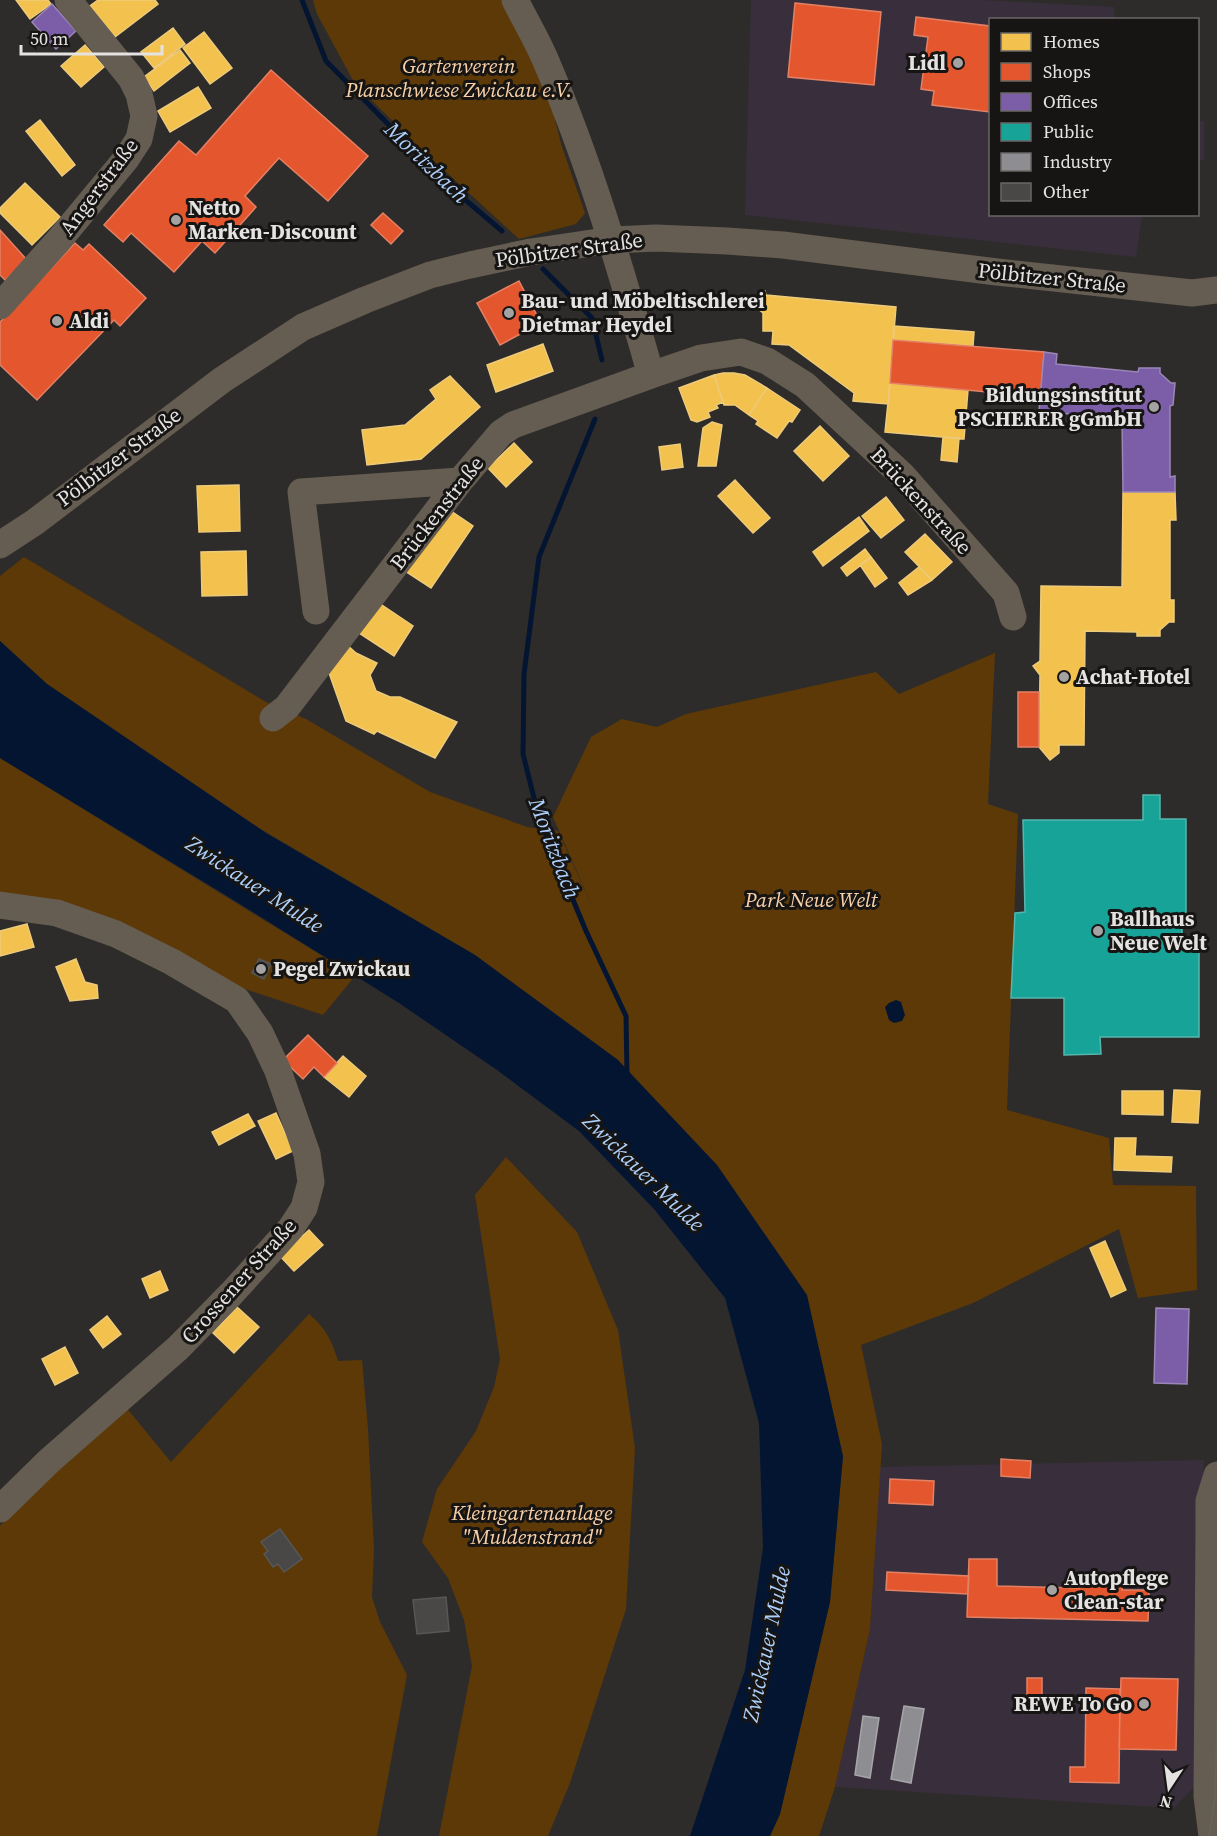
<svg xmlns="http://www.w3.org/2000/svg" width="1217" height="1836" viewBox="0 0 1217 1836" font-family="'Source Serif 4',serif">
	<rect width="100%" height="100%" fill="#2e2c2a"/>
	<!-- commercial -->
	<path fill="#392f3c" d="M751 0H981L1114 7V19L990 20V214L1142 215 1136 257 745 215Z
		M1198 121H1204V160H1198Z
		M1204 1460 1196 1785 1174 1808 835 1787 870 1629 880 1467Z"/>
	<!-- green -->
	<path fill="#5d3907" d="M313 0H501L523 34 547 86 561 144 585 213 576 224 519 239 421 149 355 84 317 14Z
		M24 557 266 702 306 719 430 792 527 827 558 831 597 917 553 817 591 737 622 719 657 727 686 714 876 672 899 694 995 653 988 804 1018 814 1007 1110 1109 1138 1113 1185 1196 1186 1197 1290 1138 1298 1119 1229 973 1303 861 1345 882 1444 870 1629 835 1787 819 1836H770L780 1814 830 1602 843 1456 618 1060 475 955 259 828 47 684 0 641V576Z
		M0 758 355 976 323 1015 239 987 0 899Z
		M506 1157 577 1232 618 1330 635 1448 626 1609 570 1783 548 1836H439L472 1666 464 1620 448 1578 422 1542 437 1489 476 1431 494 1387 500 1359 475 1195Z
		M309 1314C325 1327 332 1341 338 1361L362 1360 368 1429 374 1549 372 1597 380 1622 407 1675 377 1836H0V1526L28 1489 125 1406 171 1462Z"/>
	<!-- water -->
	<path fill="#041532" d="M0 641 47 684 266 833 475 955 618 1060 717 1165 807 1295 843 1456 830 1602 780 1814 770 1836H690L745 1670 763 1548 759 1423 725 1298 654 1209 579 1131 497 1070 399 1003 227 896 0 758Z
		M896 1000 901 1002 905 1015 902 1021 894 1023 889 1020 885 1007 889 1003Z"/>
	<!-- homes -->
	<path fill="#f2c14e" stroke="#eecb7a" stroke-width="1.5" d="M16 0H48L51 4 30 19Z
		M98 0H155L158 4 115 37 90 6Z
		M173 28 185 44 154 68 141 52Z
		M204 32 232 68 210 84 183 48Z
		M85 45 104 67 81 87 61 66Z
		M180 50 190 63 154 91 144 77Z
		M198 87 211 108 170 132 158 111Z
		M40 120 75 165 62 176 26 131Z
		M25 183 60 217 32 245 0 213V208Z
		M761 291H765L766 295 896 307 888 404 853 401 854 393 789 345 772 344 773 331H763V313L757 308Z
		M894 326 974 332 973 346 893 340Z
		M543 344 553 371 496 392 487 365Z
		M723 373H734L745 375 767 388 749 415 735 405H724L714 375Z
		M714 375 723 402 716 405 718 408 708 412 710 417 697 422 691 420 679 388Z
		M450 376 480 407 421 459 367 465 362 430 405 425 436 399 430 390Z
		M890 383 968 390 964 439 885 432Z
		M767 388 800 410 792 422 789 421 777 438 756 424 758 421 749 415Z
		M712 422 722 425 716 466H698L703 428Z
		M820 426 849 456 823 481 794 451Z
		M943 437 959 438 957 462 941 460Z
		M514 443 532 462 506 487 488 468Z
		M680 444 683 467 662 470 659 447Z
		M735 480 770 518 753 533 718 496Z
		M239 485 240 531 199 532 197 486Z
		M1123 492H1175L1176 520H1170V600H1174V622H1169L1160 630V636H1137V632L1085 631 1084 745H1059V753L1050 760 1039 747 1040 675 1033 666 1040 661 1041 586 1122 587Z
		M886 497 904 520 881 538 862 516Z
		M445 507 473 526 431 588 402 569Z
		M859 517 869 531 823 566 813 552Z
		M925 534 952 562 932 580 905 552Z
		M865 549 871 557 847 576 841 568Z
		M246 551 247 595 202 596 201 552Z
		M871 557 887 578 875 587 860 565Z
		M919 567 932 580 908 595 899 583Z
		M379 603 413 626 394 656 359 633Z
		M346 644 356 653 377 663 370 675 376 691 390 697H400L457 722 435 758 377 731 374 734 346 721 328 670Z
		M27 924 34 947 0 956V931Z
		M76 959 85 982 97 985 98 998 70 1001 56 967Z
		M343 1056 366 1076 349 1097 324 1077Z
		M1174 1090 1200 1091 1198 1123 1172 1122Z
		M1122 1091H1163V1115L1122 1114Z
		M276 1113 293 1151 276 1159 258 1121Z
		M248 1114 255 1126 219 1145 212 1132Z
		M1115 1138H1136L1135 1156 1172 1157 1171 1172 1114 1170Z
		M309 1230 323 1245 294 1271 280 1256Z
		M1105 1241 1126 1290 1111 1297 1090 1248Z
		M160 1271 168 1290 150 1298 142 1279Z
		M237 1307 259 1327 234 1353 213 1333Z
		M107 1316 121 1334 103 1348 90 1330Z
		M65 1347 78 1373 55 1385 42 1359Z"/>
	<!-- shops -->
	<path fill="#e4572e" stroke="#e48164" stroke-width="1.5" d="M795 3 881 12 874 85 788 77Z
		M916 17 990 26V112L932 105 934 91 921 89 928 37 914 35Z
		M271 70 368 156 328 201 279 158 245 196 256 207 215 253 202 241 174 272 131 233 123 242 104 225 179 141 196 155Z
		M383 213 403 231 391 244 371 225Z
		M0 230 27 260 5 280 0 275Z
		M75 243 83 250 89 244 146 298 120 326 114 320 37 400 0 365V322Z
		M519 281 541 323 500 345 477 303Z
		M893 340 1044 352 1041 397 890 383Z
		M1018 692H1039V747H1018Z
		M308 1035 337 1063 324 1077 314 1067 303 1079 283 1060Z
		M1001 1459 1031 1461 1030 1478 1001 1476Z
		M890 1479 934 1481 933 1505 889 1503Z
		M969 1559H997V1586L1079 1588V1573L1123 1574 1122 1590H1149L1148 1621 967 1617Z
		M887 1572 969 1576 968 1594 886 1590Z
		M1027 1678H1042V1707H1027Z
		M1121 1678 1178 1679 1176 1750 1119 1749Z
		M1086 1688 1120 1689 1119 1783 1070 1782V1767H1085Z"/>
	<!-- offices -->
	<path fill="#7b5ea7" stroke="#9b86b8" stroke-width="1.5" d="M52 4 76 31 56 49 32 22Z
		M1044 352 1057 354 1056 364 1138 372 1139 368H1160V373L1171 383H1175L1173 405 1170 406V477L1175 476V492H1123L1122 419 1039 411Z
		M1156 1308 1189 1309 1187 1384 1154 1383Z"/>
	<!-- public -->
	<path fill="#17a398" stroke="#55b6ae" stroke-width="1.5" d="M1143 795H1160V819H1186V922H1182V940H1199V1037H1100L1101 1054 1064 1055V998H1011L1015 913 1025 912 1023 820H1143Z"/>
	<!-- industry -->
	<path fill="#8d8d92" stroke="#a7a7aa" stroke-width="1.5" d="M904 1706 924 1709 911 1783 891 1779Z
		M863 1716 879 1718 870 1778 855 1775Z"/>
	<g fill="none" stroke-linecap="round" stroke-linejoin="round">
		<!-- stream -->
		<path stroke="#041532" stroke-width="5" d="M302 0 326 61 449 186 502 231
			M543 269 592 318 602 360
			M595 419 539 557 524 674 523 754 539 818 586 931 626 1016 627 1075"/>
	</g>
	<!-- building -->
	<path fill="#494846" stroke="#585755" stroke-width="1.5" d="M259 959 271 964 264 979 252 973Z
		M280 1529 302 1559 284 1572 278 1564 273 1567 264 1554 268 1551 261 1542Z
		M446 1597 449 1631 417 1634 413 1600Z"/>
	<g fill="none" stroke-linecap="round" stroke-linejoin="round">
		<!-- minor -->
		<path stroke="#655d51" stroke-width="27" d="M515 0C526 22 539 43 548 66 591 166 621 271 651 375L701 358 741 352 767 361 805 385 903 476 1006 593 1013 617
			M0 306 59 240 126 159 139 139 144 116 139 94 131 78 68 0
			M0 545 35 522 222 380 303 327 365 300 430 275 470 265 531 252 612 240 656 238 727 241 783 245 997 272 1192 293 1217 290
			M316 611 301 492 460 481
			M273 718 287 707 460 481 501 433 513 425 651 375
			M0 905 57 913 116 934 172 962 237 1000 260 1033 278 1071 307 1154 311 1182 304 1208 291 1228 232 1293 178 1348 49 1461 0 1509
			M1212 1836 1207 1796 1209 1531V1501L1217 1475"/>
		<!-- tram -->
		<path stroke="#68635d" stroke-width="1.5" d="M1209 1836 1215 1799 1217 1718"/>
	</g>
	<!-- markers -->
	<g fill="#a5a3a1" stroke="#161514" stroke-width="2">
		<circle cx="958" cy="63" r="6"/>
		<circle cx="176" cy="220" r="6"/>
		<circle cx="509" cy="313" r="6"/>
		<circle cx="57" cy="321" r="6"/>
		<circle cx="1154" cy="407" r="6"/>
		<circle cx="1064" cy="677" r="6"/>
		<circle cx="1098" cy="931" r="6"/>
		<circle cx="261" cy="969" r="6"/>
		<circle cx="1052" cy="1590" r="6"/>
		<circle cx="1144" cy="1704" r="6"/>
	</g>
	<g text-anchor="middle" stroke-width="6" stroke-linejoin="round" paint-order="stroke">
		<!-- poi labels -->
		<g font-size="21" font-weight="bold" fill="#e5e3e1" stroke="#161514" text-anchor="start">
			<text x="946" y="70" text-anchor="end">Lidl</text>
			<text x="188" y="215">Netto<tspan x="188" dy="24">Marken-Discount</tspan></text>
			<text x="521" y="308">Bau- und Möbeltischlerei<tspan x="521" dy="24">Dietmar Heydel</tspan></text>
			<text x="69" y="328">Aldi</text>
			<text x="1142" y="402" text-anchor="end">Bildungsinstitut<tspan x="1142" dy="24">PSCHERER gGmbH</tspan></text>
			<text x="1076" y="684">Achat-Hotel</text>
			<text x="1110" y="926">Ballhaus<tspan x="1110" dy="24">Neue Welt</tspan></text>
			<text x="273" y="976">Pegel Zwickau</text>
			<text x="1064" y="1585">Autopflege<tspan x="1064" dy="24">Clean-star</tspan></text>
			<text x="1132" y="1711" text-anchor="end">REWE To Go</text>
		</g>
		<!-- park labels -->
		<g font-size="21" font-style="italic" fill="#f9d0a7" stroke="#161514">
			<text x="459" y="73">Gartenverein<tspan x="459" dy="24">Planschwiese Zwickau e.V.</tspan></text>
			<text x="811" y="907">Park Neue Welt</text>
			<text x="532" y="1520">Kleingartenanlage<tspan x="532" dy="24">"Muldenstrand"</tspan></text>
		</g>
		<!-- street labels -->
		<g font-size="21" fill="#e5e3e1" stroke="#161514">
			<text transform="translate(99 187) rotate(-53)" y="7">Angerstraße</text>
			<text transform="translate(569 250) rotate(-8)" y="7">Pölbitzer Straße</text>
			<text transform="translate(1052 278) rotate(6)" y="7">Pölbitzer Straße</text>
			<text transform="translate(119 457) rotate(-37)" y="7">Pölbitzer Straße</text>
			<text transform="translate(921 501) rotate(47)" y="7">Brückenstraße</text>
			<text transform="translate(437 513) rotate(-52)" y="7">Brückenstraße</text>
			<text transform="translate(239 1281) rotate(-48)" y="7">Crossener Straße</text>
		</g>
		<!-- water labels -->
		<g font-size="22" font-style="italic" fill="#adcffa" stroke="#161514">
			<text transform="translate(427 162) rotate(44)" y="8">Moritzbach</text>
			<text transform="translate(555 848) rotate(69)" y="8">Moritzbach</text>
			<text transform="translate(255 884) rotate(33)" y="8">Zwickauer Mulde</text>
			<text transform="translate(644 1172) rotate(44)" y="8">Zwickauer Mulde</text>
			<text transform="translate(766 1644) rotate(-78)" y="8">Zwickauer Mulde</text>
		</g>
	</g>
	<!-- legend -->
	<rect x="989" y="18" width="210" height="198" fill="#161514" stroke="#696766" stroke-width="1.5"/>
	<rect x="1001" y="33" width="30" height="18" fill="#f2c14e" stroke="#696766" stroke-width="1.5"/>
	<text x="1043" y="48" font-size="18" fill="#e5e3e1">Homes</text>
	<rect x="1001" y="63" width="30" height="18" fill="#e4572e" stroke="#696766" stroke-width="1.5"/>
	<text x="1043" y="78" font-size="18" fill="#e5e3e1">Shops</text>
	<rect x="1001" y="93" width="30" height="18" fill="#7b5ea7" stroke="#696766" stroke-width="1.5"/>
	<text x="1043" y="108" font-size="18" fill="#e5e3e1">Offices</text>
	<rect x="1001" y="123" width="30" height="18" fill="#17a398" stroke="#696766" stroke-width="1.5"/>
	<text x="1043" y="138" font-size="18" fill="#e5e3e1">Public</text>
	<rect x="1001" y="153" width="30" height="18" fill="#8d8d92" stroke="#696766" stroke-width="1.5"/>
	<text x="1043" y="168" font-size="18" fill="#e5e3e1">Industry</text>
	<rect x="1001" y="183" width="30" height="18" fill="#494846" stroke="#696766" stroke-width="1.5"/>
	<text x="1043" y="198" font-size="18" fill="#e5e3e1">Other</text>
	<!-- north arrow -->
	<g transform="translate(1169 1788) rotate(193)" stroke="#161514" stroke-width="4.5" paint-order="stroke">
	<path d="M0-4.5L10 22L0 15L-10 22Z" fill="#e5e3e1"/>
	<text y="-9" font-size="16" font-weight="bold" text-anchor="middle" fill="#e5e3e1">N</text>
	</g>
	<!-- scale -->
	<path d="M21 45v9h141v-9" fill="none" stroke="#e5e3e1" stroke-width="3"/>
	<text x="30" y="45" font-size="18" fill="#e5e3e1" stroke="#161514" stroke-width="4.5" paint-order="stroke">50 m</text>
</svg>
